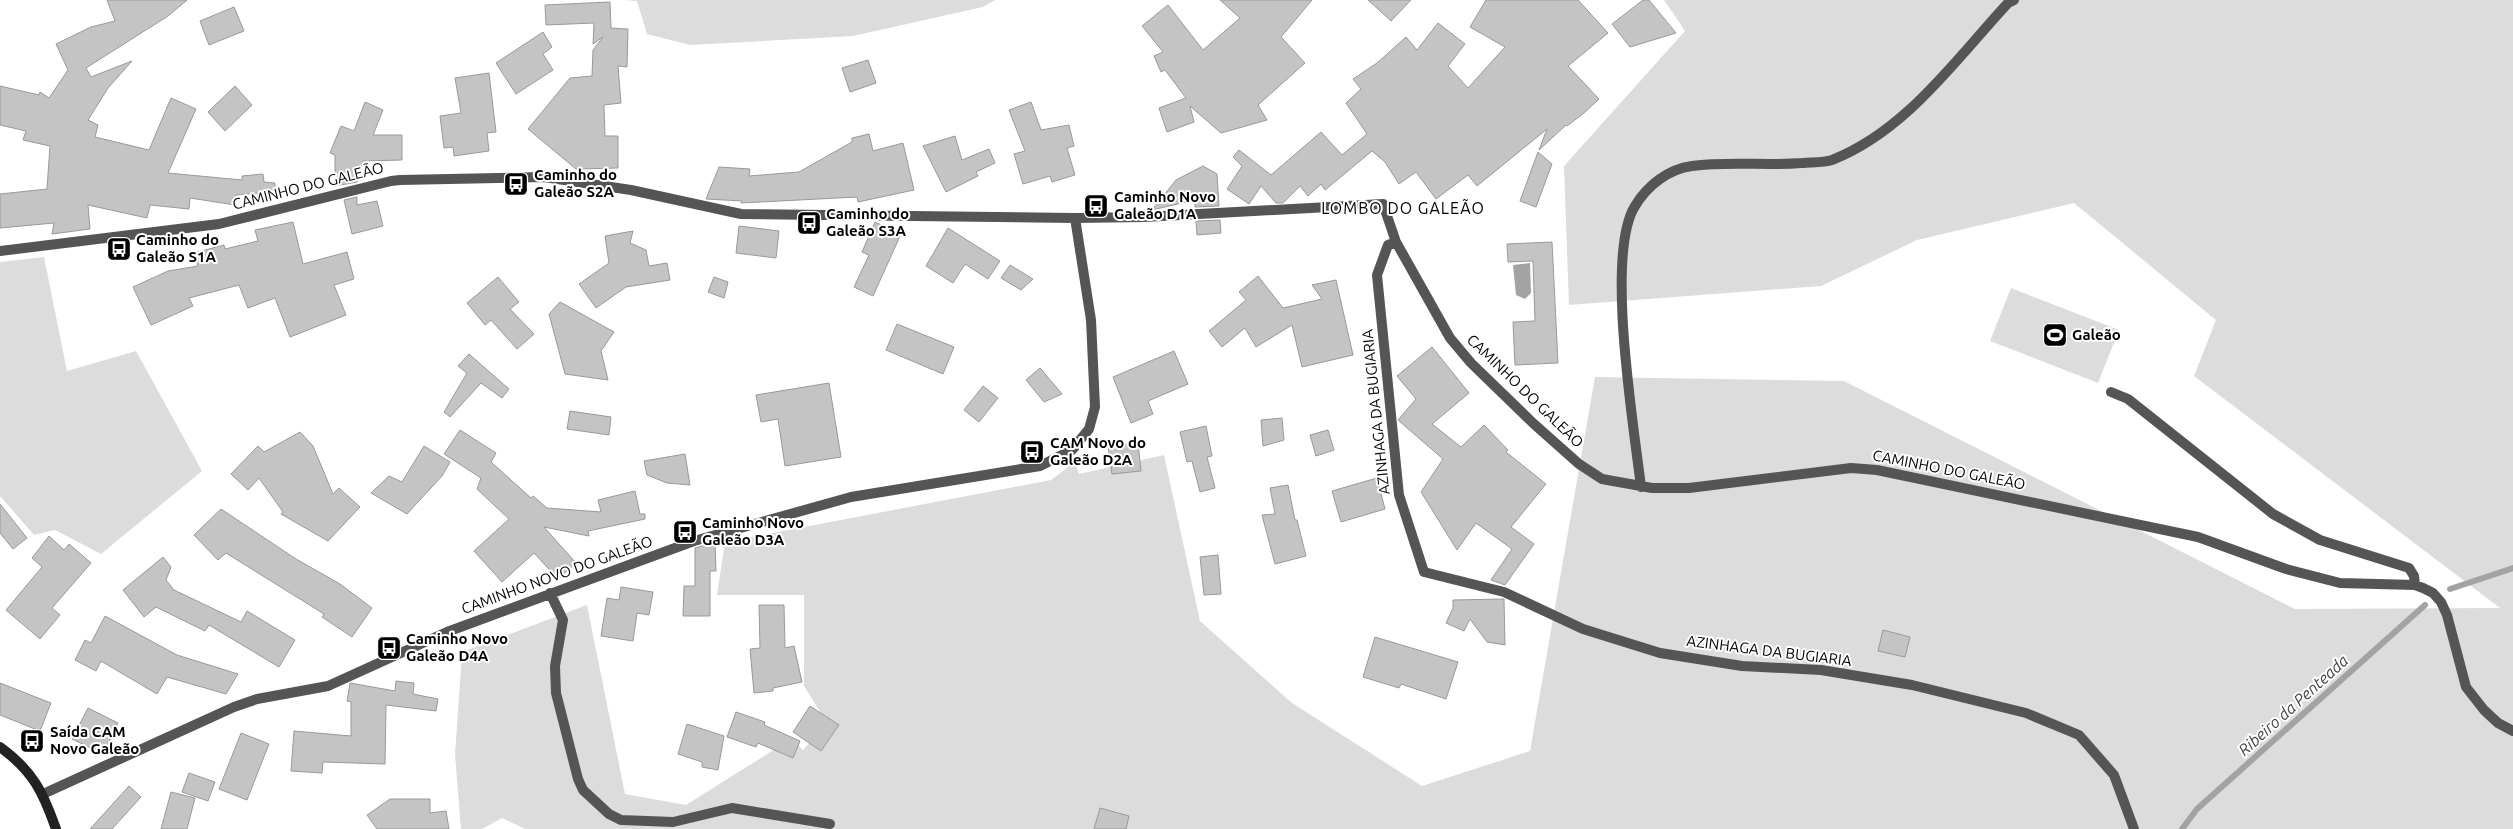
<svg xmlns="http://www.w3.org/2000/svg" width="2513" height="829" viewBox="0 0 2513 829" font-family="Ubuntu,sans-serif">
	<rect width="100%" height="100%" fill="#fff"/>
	<!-- green -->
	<path fill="#dcdcdc" d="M623 0H995L983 7 853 36 690 45 647 34 637 1Z
		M1664 0H2513V829H525L502 818 482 829H461L455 755 462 652 587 605 625 794 686 805 791 739 803 750 827 723 804 686V595H717L725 542 1051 480 1075 462 1079 474 1164 455 1200 621 1292 703 1422 786 1530 751 1595 377 1844 381 2295 609 2500 608 2194 376 2216 320 2074 203 1917 240 1821 286 1569 305 1564 166 1685 31Z
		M44 257 67 371 136 351 202 471 101 554 55 530 34 535 0 496V262Z
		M2011 288 2119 330 2098 383 1990 341Z"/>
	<!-- water -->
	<path fill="#a3a3a3" d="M1530 263 1531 293 1525 299 1516 295 1513 265Z"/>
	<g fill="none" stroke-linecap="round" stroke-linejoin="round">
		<!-- stream -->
		<path stroke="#a3a3a3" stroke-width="6" d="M2450 589 2513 568
			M2182 829 2197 809 2425 605"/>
	</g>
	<!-- building -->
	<path fill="#c4c4c4" stroke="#999" d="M107 0H187L168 16 86 68 91 77 132 61 108 88 88 120 98 125 95 137 149 150 171 98 196 109 168 173 242 180V176L263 174 264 182 275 183V192L236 195 235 205 190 198 189 209 150 205 147 218 88 205 90 229 52 234 54 223 0 228V194L47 189 50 146 23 140 26 131 0 125V86L39 95 40 92 49 98 68 70 56 44 91 27 115 21Z
		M1220 0H1312L1281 37 1305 63 1258 105 1267 120 1221 133 1190 106 1194 122 1167 132 1159 108 1186 98 1165 70 1161 72 1154 56 1163 52 1142 26 1168 5 1203 50 1240 18Z
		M1368 0H1411L1391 21Z
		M1486 0H1578L1608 33 1568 66 1599 99 1584 113 1567 126 1566 125 1539 150 1547 129 1477 186 1468 175 1436 199 1416 172 1399 184 1385 162 1372 151 1325 190 1321 184 1308 196 1300 186 1283 203H1276L1261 186 1249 204 1227 189 1242 166 1233 157 1239 150 1271 175 1321 132 1342 155 1367 134 1346 103 1361 89 1353 79 1377 63 1406 37 1417 50 1438 23 1465 44 1448 66 1468 88 1505 47 1470 27Z
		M1643 0H1649L1676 33 1630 47 1612 24Z
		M610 2 611 28 628 29 627 67 618 66 621 103 604 105 605 136H618V168L576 169 528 129 570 78 592 76 593 50 603 37 593 44 594 23 546 25 545 5Z
		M234 7 244 31 209 45 200 21Z
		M543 32 552 47 543 54 553 70 516 94 496 63Z
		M868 60 876 83 850 92 842 68Z
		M489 73 496 132 487 133 489 151 454 156 453 147 444 148 440 116 461 113 455 78Z
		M235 86 252 105 225 131 208 112Z
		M365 102 383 110 373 135H402V160L363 161 357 182 335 186V155L330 153 341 126 354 131Z
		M1031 102 1041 130 1069 125 1074 146 1067 148 1075 175 1052 182 1050 176 1023 184 1014 154 1025 151 1009 110Z
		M869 134 873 151 903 143 914 190 858 202 857 197 741 203 742 201 706 199 719 167 750 169 749 176 799 172 852 142V138Z
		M955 136 962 160 989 149 995 163 976 172 978 176 946 192 923 146Z
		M1538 152 1552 164 1536 207 1520 201Z
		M1203 166 1217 174 1219 206 1195 207V200L1152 210 1176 180Z
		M357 197V205L377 201 383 226 352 234 344 200Z
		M1220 220 1221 233 1197 235 1196 221Z
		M293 222 303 264 347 252 354 279 334 285 346 315 290 337 275 298 248 308 239 285 189 298 193 306 151 325 133 287 168 271 198 266 194 253 224 245 225 249 258 241 255 230Z
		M875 222 901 234 873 296 854 287 869 255 862 252Z
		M739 226 779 231 776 258 736 253Z
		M948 228 1000 261 988 279 965 264 953 283 926 266Z
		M633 231 630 243 646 250 649 266 667 263 670 280 626 287 596 308 579 284 609 263 605 236Z
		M1552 242 1558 363 1515 365 1513 322 1535 321 1533 261 1508 262 1507 244Z
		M1010 265 1033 279 1021 290 1001 278Z
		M1258 276 1283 308 1322 299 1312 285 1336 280 1353 355 1302 367 1292 325 1256 347 1245 328 1222 347 1209 331 1246 300 1239 292Z
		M498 277 519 302 510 309 534 334 517 349 491 320 485 325 467 303Z
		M714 277 728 282 724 298 708 292Z
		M560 302 614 332 601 351 608 380 565 374 549 314Z
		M897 324 954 347 943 374 886 350Z
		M1432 347 1469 393 1432 424 1461 447 1484 425 1508 450 1506 452 1546 484 1511 527 1534 544 1505 585 1491 580 1512 549 1476 523 1457 550 1421 492 1443 459 1398 420 1416 399 1397 376Z
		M1174 351 1188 384 1148 401 1153 414 1131 423 1113 377Z
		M469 354 509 389 502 398 481 383 450 417 444 412 467 373 458 366Z
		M1040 368 1062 394 1044 402 1026 380Z
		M829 383 841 457 785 466 778 419 761 422 756 395Z
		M983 386 998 398 979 422 964 410Z
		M570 411 611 417 609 435 567 429Z
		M1282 418 1284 440 1263 446 1261 420Z
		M1206 426 1212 456 1207 457 1215 488 1200 492 1192 461 1187 462 1180 432Z
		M460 430 496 453 491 462 531 498 533 496 547 508 601 512 598 500 635 491 640 514H645V519L588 531 589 536 544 527 576 563 558 579 534 553 502 582 474 551 509 519 477 489 481 478 444 454Z
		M1328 430 1334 450 1316 456 1310 435Z
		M300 432 313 446 333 494 339 488 360 507 328 541 281 514 283 512 259 478 248 490 231 474 258 446 264 452Z
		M1138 443 1141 471 1112 474 1108 447Z
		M424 446 450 462 442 476 407 514 371 493 389 476 402 482Z
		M685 454 690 485 667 483 647 475 644 461Z
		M1377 478 1385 509 1341 522 1332 491Z
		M1288 485 1295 520H1297L1306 556 1275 564 1262 515 1275 514 1270 488Z
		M0 504 27 538 13 549 0 533Z
		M221 509 296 559 340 584 372 608 352 637 322 617 324 614 226 553 218 560 194 535Z
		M49 536 64 550 69 544 91 563 52 608 60 615 40 639 6 610 42 567 32 558Z
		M709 544H715L716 571H710V616H683L684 586H695V548Z
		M1218 555 1221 594 1204 595 1200 557Z
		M163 557 171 567 166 580 174 590 241 622 247 611 295 640 279 667 209 625 205 631 156 607 144 617 123 590Z
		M621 587 653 592 649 615 637 613 633 641 601 636 607 598 619 600Z
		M1504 599 1505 645 1487 642 1470 619 1464 631 1446 623 1453 608V600Z
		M759 605H784L785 648 794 646 802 682 773 688V691L754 693 750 649 760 648Z
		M105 616 177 655 238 674 226 694 167 677 157 694 101 661 96 671 75 660 85 640 91 643Z
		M1883 630 1910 637 1905 657 1878 651Z
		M1375 637 1458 662 1446 699 1401 684 1399 688 1363 677Z
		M396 681 414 683 413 694 438 699 436 711 386 705 385 764 323 762 322 773 291 771 294 731 351 736V702L347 701 350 683 395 691Z
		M0 683 51 703 40 731 0 715Z
		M810 706 839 725 821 751 793 732Z
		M88 708 118 723 103 754 72 739Z
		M736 712 765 722 764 725 800 741 793 758 758 743 756 747 727 737Z
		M687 724 724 736 718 770 702 767V762L678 754Z
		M241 733 269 744 247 800 219 789Z
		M189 773 215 782 208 801 182 792Z
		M129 786 141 797 112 829H90Z
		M171 792 195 798 187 829H161Z
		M390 799H430V813L446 811 449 829H377L367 815Z
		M1100 808 1129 816 1126 829H1094Z"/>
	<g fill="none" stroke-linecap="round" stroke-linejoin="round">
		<!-- street -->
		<path stroke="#555" stroke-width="10" d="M1396 242 1388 245 1377 275 1399 495 1424 572 1504 592 1583 629 1660 653 1742 666 1821 670 1912 685 2026 713 2079 735 2114 775 2134 829
			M0 251 219 224 391 181 400 180 544 177 631 190 741 214 1075 218 1144 217 1383 204 1396 242 1450 338 1471 363 1534 424 1579 464 1602 479 1652 488H1689L1851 468 1877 470 2198 537 2286 569 2340 583 2415 585 2423 588 2433 593 2441 602 2447 615 2466 687 2484 710 2498 723 2513 731
			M2111 392 2128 399 2273 514 2320 540 2409 568 2414 576 2415 585
			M1641 487C1634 427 1605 254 1635 206 1647 186 1668 169 1692 166 1728 161 1766 166 1802 163 1811 162 1823 163 1832 160 1906 131 1955 60 2008 3L2014 0
			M550 593 563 620 555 666 556 693 578 779 583 790 609 814 621 820 673 822 732 808 830 824
			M43 794 234 707 257 699 328 686 447 632 694 541 851 497 1040 466 1072 450 1089 429 1095 407 1091 320 1075 218"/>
		<!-- secondary -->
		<path stroke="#222" stroke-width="10" d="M0 747C33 771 43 792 56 829"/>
	</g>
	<!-- icons -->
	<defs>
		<symbol id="bus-square" viewBox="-11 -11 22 22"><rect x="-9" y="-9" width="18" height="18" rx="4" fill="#000" stroke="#fff"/><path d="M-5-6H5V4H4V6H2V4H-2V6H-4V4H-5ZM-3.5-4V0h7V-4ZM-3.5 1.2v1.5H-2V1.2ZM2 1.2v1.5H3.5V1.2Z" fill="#fff"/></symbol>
		<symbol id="stadium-square" viewBox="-11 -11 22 22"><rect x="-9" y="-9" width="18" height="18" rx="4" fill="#000" stroke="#fff"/><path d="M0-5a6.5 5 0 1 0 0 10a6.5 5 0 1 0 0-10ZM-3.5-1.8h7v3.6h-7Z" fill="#fff"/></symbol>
	</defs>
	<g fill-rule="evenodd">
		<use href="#bus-square" x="502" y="170" width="28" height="28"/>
		<use href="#bus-square" x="1082" y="192" width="28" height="28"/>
		<use href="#bus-square" x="795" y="209" width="28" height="28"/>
		<use href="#bus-square" x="105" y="235" width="28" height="28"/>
		<use href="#stadium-square" x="2041" y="321" width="28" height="28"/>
		<use href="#bus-square" x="1018" y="438" width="28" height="28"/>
		<use href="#bus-square" x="671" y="518" width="28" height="28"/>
		<use href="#bus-square" x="375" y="634" width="28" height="28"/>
		<use href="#bus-square" x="18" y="727" width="28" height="28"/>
	</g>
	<g text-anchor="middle" stroke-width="4" stroke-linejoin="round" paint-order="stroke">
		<!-- poi labels -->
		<g font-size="15" font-weight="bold" fill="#000" stroke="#fff" text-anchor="start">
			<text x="534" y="180">Caminho do<tspan x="534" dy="17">Galeão S2A</tspan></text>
			<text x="1114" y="202">Caminho Novo<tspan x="1114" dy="17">Galeão D1A</tspan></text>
			<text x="826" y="219">Caminho do<tspan x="826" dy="17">Galeão S3A</tspan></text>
			<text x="136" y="245">Caminho do<tspan x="136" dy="17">Galeão S1A</tspan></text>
			<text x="2072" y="340">Galeão</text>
			<text x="1050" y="448">CAM Novo do<tspan x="1050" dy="17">Galeão D2A</tspan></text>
			<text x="702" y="528">Caminho Novo<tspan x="702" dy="17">Galeão D3A</tspan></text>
			<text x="406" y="644">Caminho Novo<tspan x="406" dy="17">Galeão D4A</tspan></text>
			<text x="50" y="737">Saída CAM<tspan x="50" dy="17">Novo Galeão</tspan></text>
		</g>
		<!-- street labels -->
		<g font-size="15" fill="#000" stroke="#fff">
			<text transform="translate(308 186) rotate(-14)" y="5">CAMINHO DO GALEÃO</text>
			<text transform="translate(1525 391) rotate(44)" y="5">CAMINHO DO GALEÃO</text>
			<text transform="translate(1376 412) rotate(-96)" y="5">AZINHAGA DA BUGIARIA</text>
			<text transform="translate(1949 470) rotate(11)" y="5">CAMINHO DO GALEÃO</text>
			<text transform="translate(557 575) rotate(-20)" y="5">CAMINHO NOVO DO GALEÃO</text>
			<text transform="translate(1769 651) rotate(7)" y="5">AZINHAGA DA BUGIARIA</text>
		</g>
		<!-- neighbourhood labels -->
		<g font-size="16" letter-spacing="1" fill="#000" stroke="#fff">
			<text x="1403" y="214">LOMBO DO GALEÃO</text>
		</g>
		<!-- water labels -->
		<g font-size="16" font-style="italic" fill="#444" stroke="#fff">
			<text transform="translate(2293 705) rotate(-42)" y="6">Ribeiro da Penteada</text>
		</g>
	</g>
</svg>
